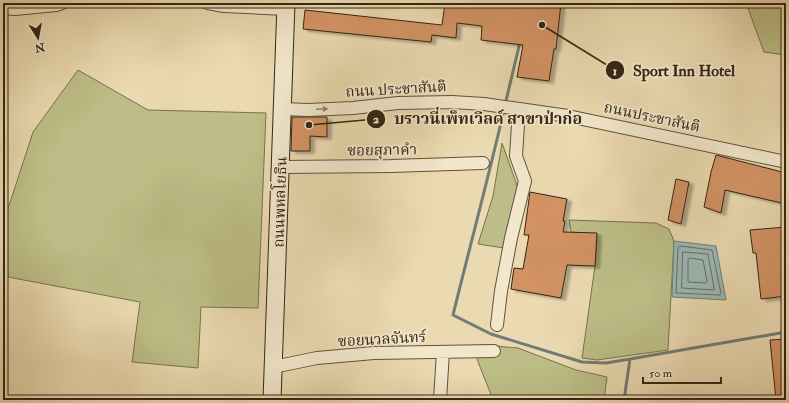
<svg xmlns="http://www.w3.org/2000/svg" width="789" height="403" viewBox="0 0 789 403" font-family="'IM FELL Double Pica','Noto Serif Thai',serif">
	<defs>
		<filter id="shadow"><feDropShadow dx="4.5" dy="2.5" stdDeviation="1" flood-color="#0004"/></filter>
	</defs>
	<rect width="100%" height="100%" fill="#ebdab1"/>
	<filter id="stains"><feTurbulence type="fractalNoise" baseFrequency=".005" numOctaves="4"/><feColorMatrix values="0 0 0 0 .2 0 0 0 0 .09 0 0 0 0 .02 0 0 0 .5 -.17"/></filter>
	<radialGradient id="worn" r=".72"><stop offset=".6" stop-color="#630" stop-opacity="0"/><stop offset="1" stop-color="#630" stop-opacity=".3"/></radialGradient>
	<!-- green -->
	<path fill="#bdbe87" stroke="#78724d" d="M746 3H786V55L764 52Z
		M78 70 148 110 266 113 258 308 201 307 198 368 132 362 140 302 8 277 5 218 33 132Z
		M502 143 518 188 504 248 478 244 493 196Z
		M569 220 656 223 669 229 674 241 668 350 597 360 582 358 595 266 597 234 571 232Z
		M484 345 518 348 576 370 607 377 604 400H493L477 359Z"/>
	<!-- water -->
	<path fill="#9bb8b5" stroke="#717d74" d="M674 241 716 246 726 300 672 297Z"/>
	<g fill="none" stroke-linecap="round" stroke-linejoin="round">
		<!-- shore -->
		<path stroke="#676e64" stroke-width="1" d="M680 246 712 250 721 293 720 295 676 293 678 248Z
			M683 252 708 254 714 288V290L682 288Z
			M690 258 703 260 707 281 706 283 688 282V260Z"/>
		<!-- stream -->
		<path stroke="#717d74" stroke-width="3" d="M505 105 520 42
			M504 110C488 179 470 246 453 315L491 334 582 362 606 363 630 359
			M624 400 630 359 786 332"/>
	</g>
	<!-- building -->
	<path fill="#d29264" stroke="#332513" filter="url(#shadow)" d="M445 3H561L556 49H554L549 81 517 77 523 45 481 40 482 26 457 23 456 38 432 35 431 42 303 29 305 10 442 25Z
		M292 117H327V137L310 136V151H291Z
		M716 155 786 173V204L725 190 721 213 704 207 711 172Z
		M676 179 689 182 681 224 668 220Z
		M530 192 567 199 563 221H565L563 232 597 233 595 266 567 265 561 298 511 289 514 268 523 269 529 235H524Z
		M786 227V296L761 299 756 253H753L750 230Z
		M786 339V400H776L770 340Z"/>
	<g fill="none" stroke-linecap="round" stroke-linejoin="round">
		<defs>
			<path id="minor" d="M208 3 224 6 286 9
				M3 8 15 9 56 5 62 3
				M283 109 308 110 353 108 398 103 452 102 484 104 568 116 786 162
				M281 167 391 166 483 163
				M497 325 501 291 511 238 525 181 516 156 519 109
				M273 367 317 358 374 353 494 351
				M440 400 443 352"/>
			<path id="secondary" d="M272 400 286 3"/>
		</defs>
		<!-- minor casing -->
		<use href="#minor" stroke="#61523a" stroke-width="14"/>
		<!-- secondary casing -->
		<use href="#secondary" stroke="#332513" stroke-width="19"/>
		<!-- minor -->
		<use href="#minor" stroke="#f2e7cc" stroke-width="12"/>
		<!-- secondary -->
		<use href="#secondary" stroke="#f2e7cc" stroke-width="17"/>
	</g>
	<!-- one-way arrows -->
	<defs><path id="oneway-solid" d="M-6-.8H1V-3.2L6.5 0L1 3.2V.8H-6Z"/></defs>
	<use fill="#928670" href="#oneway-solid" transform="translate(322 109) rotate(-2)"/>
	<g text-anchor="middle" stroke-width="3.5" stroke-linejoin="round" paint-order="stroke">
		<!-- street labels -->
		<g font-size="15" fill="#332513" stroke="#f2e7cc">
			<text transform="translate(396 89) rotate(-3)" y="5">ถนน ประชาสันติ</text>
			<text transform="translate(652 117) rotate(12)" y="5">ถนนประชาสันติ</text>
			<text transform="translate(382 150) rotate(-1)" y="5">ซอยสุภาคำ</text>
			<text transform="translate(280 202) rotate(-88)" y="5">ถนนพหลโยธิน</text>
			<text transform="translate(382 339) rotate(-3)" y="5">ซอยนวลจันทร์</text>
		</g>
	</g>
	<!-- callouts -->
	<path fill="none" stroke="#332513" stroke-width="1.5" d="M542 25L615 70M309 125L376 119"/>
	<g fill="#332513" stroke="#f2e7cc" stroke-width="1.5">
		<circle cx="542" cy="25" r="4"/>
		<circle cx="309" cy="125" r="4"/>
		<circle cx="615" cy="70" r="10"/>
		<circle cx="376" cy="119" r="10"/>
	</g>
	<g font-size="12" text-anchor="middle" font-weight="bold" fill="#fff">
		<text x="615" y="75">1</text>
		<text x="376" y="123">2</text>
	</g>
	<g font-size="16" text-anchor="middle" font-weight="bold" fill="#332513" stroke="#f2e7cc" stroke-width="3.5" stroke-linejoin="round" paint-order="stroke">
		<text x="684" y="76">Sport Inn Hotel</text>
		<text x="488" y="124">บราวนี่เพ็ทเวิลด์ สาขาป่าก่อ</text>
	</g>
	<!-- margin -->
	<rect width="789" height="403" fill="none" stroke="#ebdab1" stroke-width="16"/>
	<rect x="4" y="4" width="781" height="395" fill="none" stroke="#332513" stroke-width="2"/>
	<rect x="8" y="8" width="773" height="387" fill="none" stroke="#332513"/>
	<!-- north arrow -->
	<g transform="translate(38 38) rotate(169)" stroke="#f2e7cc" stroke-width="3" paint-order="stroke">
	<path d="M0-3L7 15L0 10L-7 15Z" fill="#332513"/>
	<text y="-6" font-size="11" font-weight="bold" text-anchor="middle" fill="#332513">N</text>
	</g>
	<!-- scale -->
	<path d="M643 377v6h78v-6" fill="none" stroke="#332513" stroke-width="2"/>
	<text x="649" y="377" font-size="12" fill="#332513" stroke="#f2e7cc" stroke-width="3" paint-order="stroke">50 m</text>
	<rect width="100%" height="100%" filter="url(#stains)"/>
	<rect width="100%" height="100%" fill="url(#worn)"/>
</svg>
